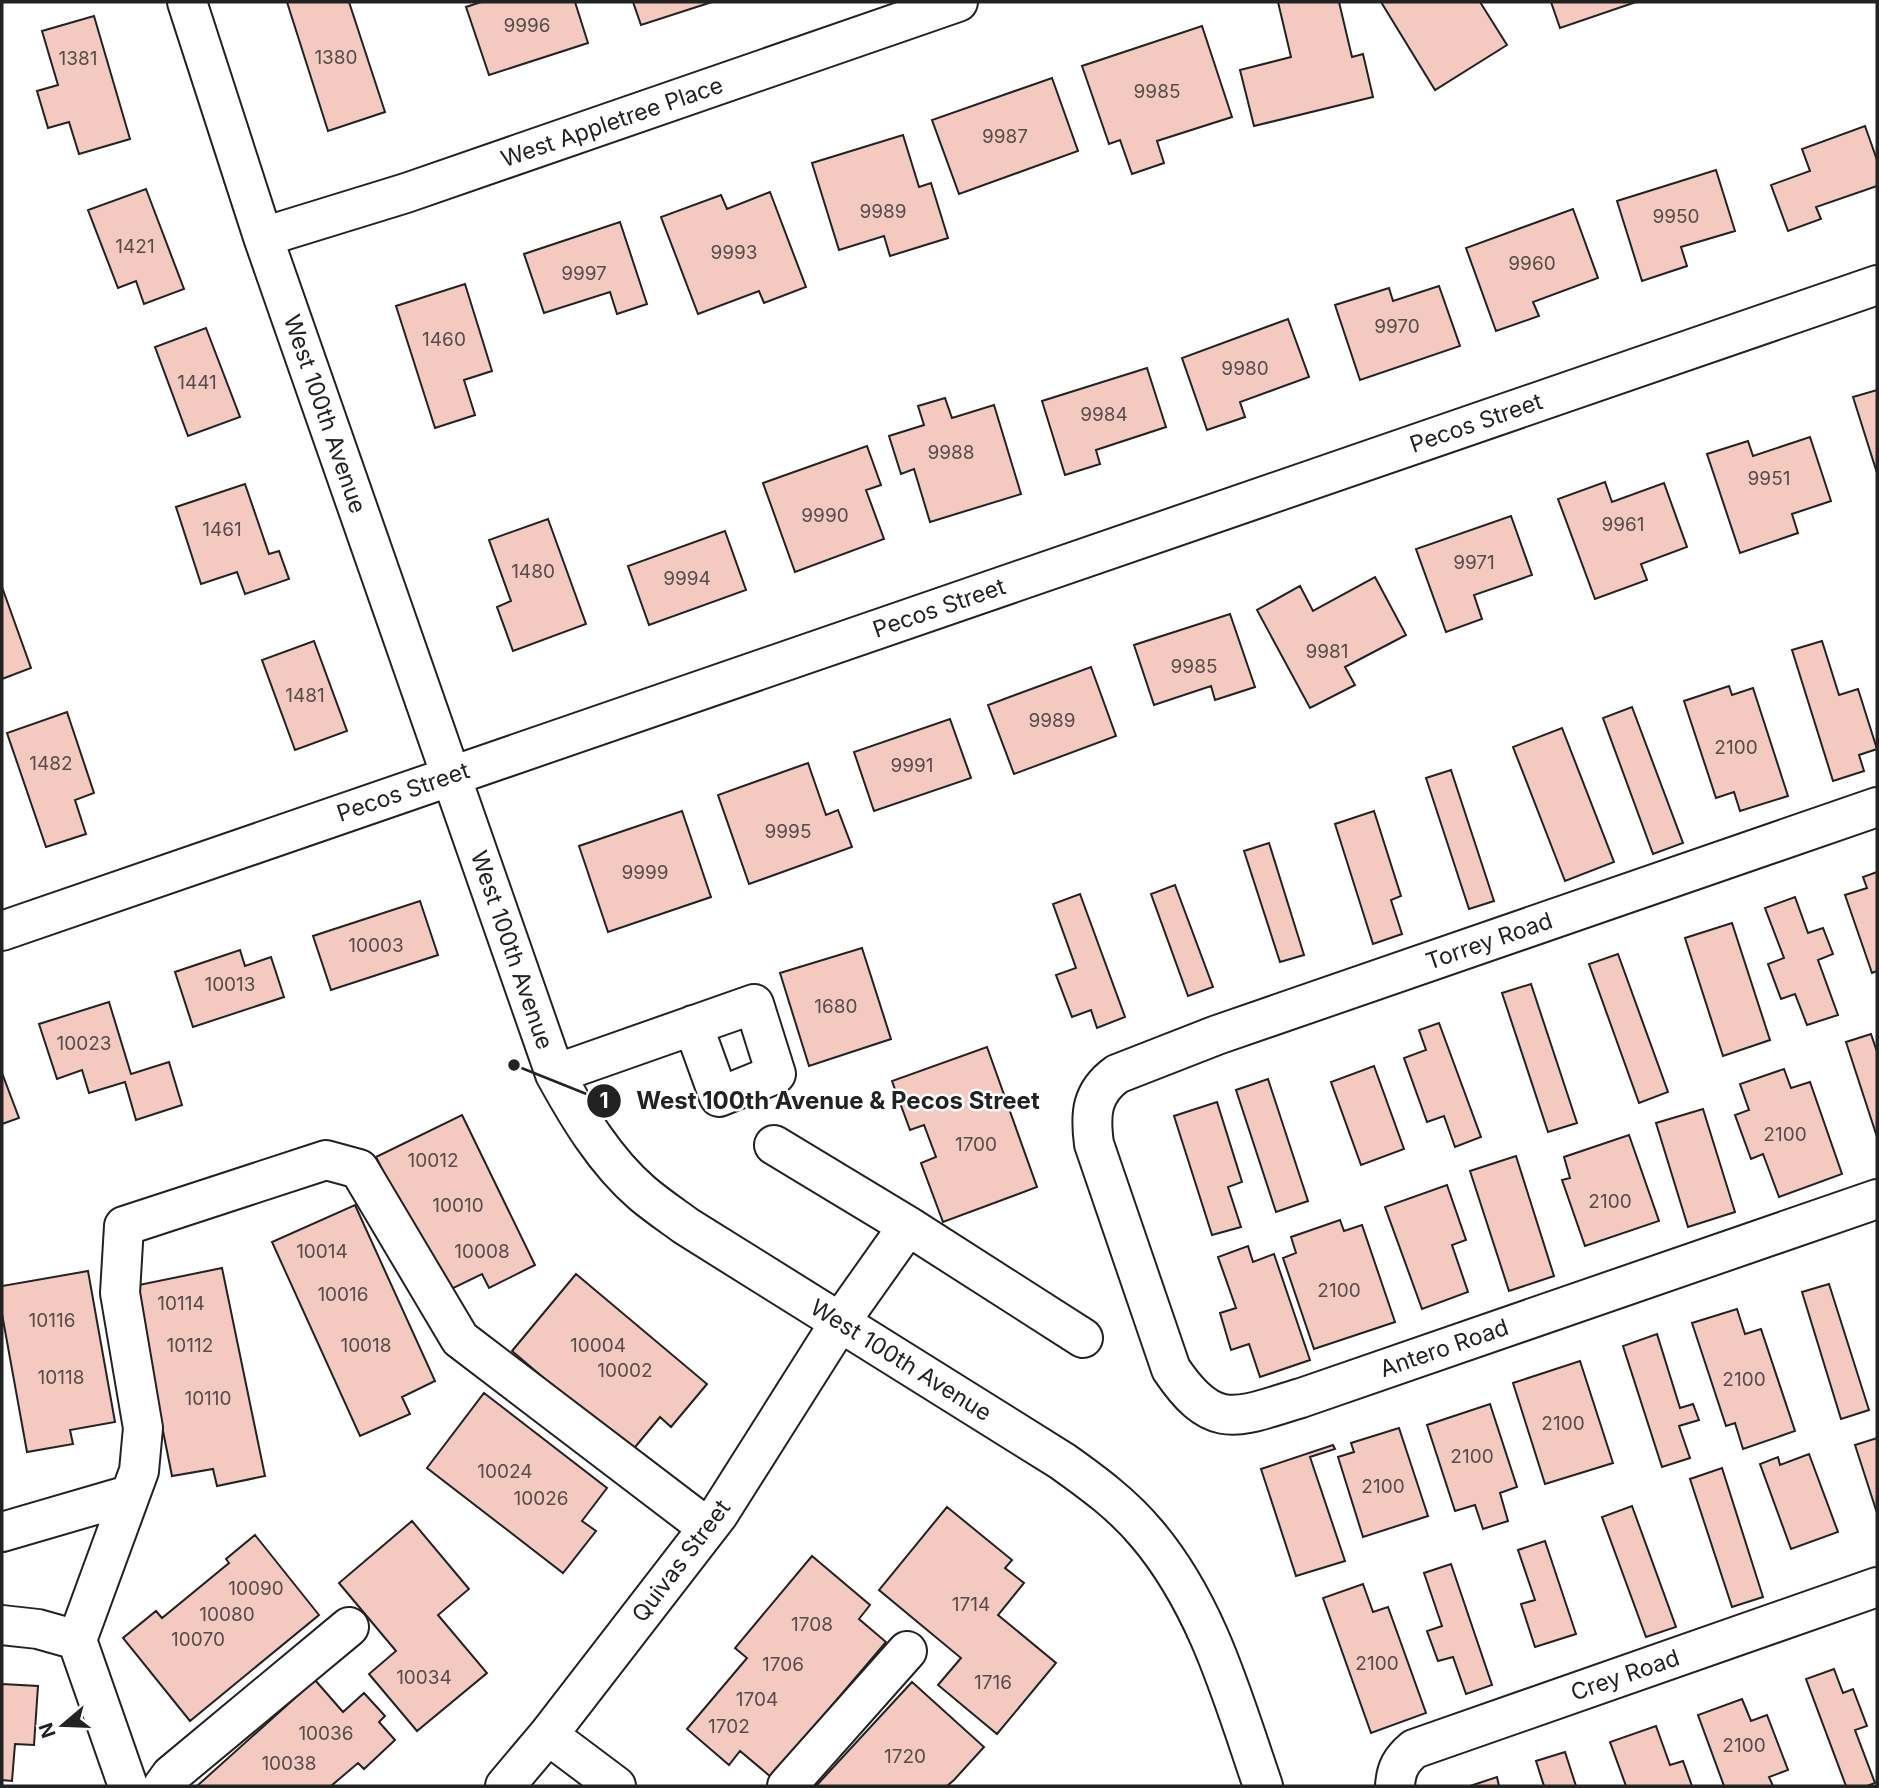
<svg xmlns="http://www.w3.org/2000/svg" width="1879" height="1788" viewBox="0 0 1879 1788" font-family="Inter,sans-serif">
	<rect width="100%" height="100%" fill="#fff"/>
	<!-- building -->
	<path fill="#f3c9c0" stroke="#222" stroke-width="2" d="M287 2H349L385 112 328 131Z
		M481 2H575L588 43 489 75 466 7Z
		M633 2H712L641 25Z
		M1278 2H1339L1352 57 1363 54 1373 97 1254 126 1240 70 1291 57Z
		M1381 2H1480L1507 45 1435 90Z
		M1551 2H1636L1560 28Z
		M94 16 130 139 79 154 69 122 48 128 37 91 58 85 42 31Z
		M1202 26 1232 117 1157 141 1164 163 1132 174 1120 140 1109 144 1082 66Z
		M1052 78 1078 151 959 194 932 120Z
		M1865 126 1877 160V186L1816 207 1821 219 1788 231 1771 185 1810 171 1802 149Z
		M903 135 919 187 931 183 948 238 890 256 884 236 839 250 812 163Z
		M1716 170 1735 231 1681 247 1687 266 1642 281 1617 201Z
		M146 189 184 289 144 304 136 281 118 288 88 210Z
		M770 192 806 287 764 303 759 291 698 314 661 217 721 195 727 209Z
		M1573 209 1598 278 1533 302 1539 316 1496 331 1466 248Z
		M620 222 647 304 617 314 610 292 544 313 524 254Z
		M465 284 492 371 464 380 475 415 435 428 396 306Z
		M1439 286 1460 346 1360 380 1335 305 1389 288 1393 301Z
		M1288 319 1309 377 1240 402 1245 417 1207 430 1182 358Z
		M206 328 240 417 188 436 155 347Z
		M1147 368 1166 427 1096 450 1100 464 1065 475 1042 401Z
		M1877 390V473L1853 397Z
		M945 398 952 418 994 405 1021 494 930 522 914 469 901 474 889 436 924 425 918 406Z
		M1810 437 1831 501 1792 514 1798 533 1740 553 1707 454 1748 441 1753 456Z
		M867 446 881 485 866 490 884 539 795 572 763 483Z
		M1605 482 1612 502 1664 483 1687 547 1641 564 1647 580 1595 599 1558 499Z
		M245 484 269 554 279 551 289 579 245 594 237 572 201 584 176 507Z
		M1511 516 1532 575 1474 595 1482 619 1446 632 1416 549Z
		M548 519 586 624 513 651 497 607 511 601 489 540Z
		M725 531 746 590 649 625 628 566Z
		M1375 577 1406 635 1345 667 1355 685 1310 708 1257 610 1300 586 1313 611Z
		M2 587 31 668 2 679Z
		M1230 614 1255 687 1215 700 1211 686 1154 705 1134 645Z
		M314 641 347 731 295 750 262 660Z
		M1822 641 1839 695 1858 689 1877 749 1859 755 1864 771 1833 781 1792 650Z
		M1091 667 1116 736 1014 774 988 705Z
		M1729 686 1732 695 1753 688 1788 796 1740 811 1734 792 1716 798 1684 701Z
		M1632 707 1683 843 1653 854 1603 718Z
		M67 712 94 793 75 800 86 834 46 847 7 733Z
		M950 719 971 778 874 811 854 752Z
		M1562 728 1614 862 1565 881 1513 747Z
		M808 763 826 815 838 810 852 847 749 884 718 795Z
		M1451 770 1494 901 1469 909 1426 778Z
		M682 811 711 897 608 932 579 846Z
		M1374 811 1401 896 1391 900 1402 934 1373 944 1335 824Z
		M1269 843 1304 955 1280 962 1244 851Z
		M1877 872V971L1872 973 1845 895 1867 888 1863 877Z
		M1175 885 1213 987 1188 996 1151 894Z
		M1080 894 1125 1017 1097 1028 1091 1010 1072 1017 1056 975 1076 968 1053 904Z
		M1795 897 1808 933 1823 928 1833 954 1818 960 1838 1015 1807 1025 1795 994 1781 999 1768 964 1784 958 1765 908Z
		M420 901 438 955 331 990 313 936Z
		M1732 923 1770 1040 1723 1056 1685 938Z
		M862 948 891 1039 809 1066 780 973Z
		M240 950 245 966 271 957 284 997 193 1027 175 972Z
		M1618 954 1668 1092 1639 1103 1589 964Z
		M1531 984 1577 1123 1548 1132 1502 993Z
		M109 1002 131 1074 169 1062 182 1105 136 1120 125 1082 89 1093 82 1070 57 1079 39 1024Z
		M1439 1023 1481 1137 1455 1147 1444 1116 1427 1122 1404 1058 1426 1050 1419 1030Z
		M1871 1034 1877 1052V1137L1846 1042Z
		M987 1047 1037 1187 943 1222 921 1163 936 1157 924 1125 910 1130 892 1081Z
		M1374 1066 1404 1149 1361 1165 1331 1082Z
		M1784 1069 1791 1088 1810 1082 1842 1174 1779 1197 1763 1154 1751 1159 1735 1115 1749 1110 1740 1084Z
		M2 1073 19 1118 2 1124Z
		M1268 1079 1308 1201 1276 1212 1236 1090Z
		M1217 1102 1242 1182 1228 1187 1241 1227 1212 1235 1174 1116Z
		M1703 1109 1735 1212 1688 1227 1656 1123Z
		M462 1115 535 1265 489 1288 482 1274 443 1293 376 1157Z
		M1629 1135 1659 1221 1585 1246 1562 1180 1570 1178 1564 1157Z
		M1516 1156 1554 1276 1509 1291 1470 1171Z
		M1447 1185 1466 1240 1452 1245 1468 1292 1422 1309 1385 1207Z
		M355 1205 435 1381 402 1397 410 1414 360 1436 272 1242Z
		M1340 1220 1344 1231 1362 1225 1395 1322 1314 1349 1283 1258 1296 1253 1291 1237Z
		M1248 1246 1253 1262 1274 1254 1310 1360 1260 1377 1249 1344 1231 1350 1220 1313 1236 1308 1218 1257Z
		M222 1268 265 1476 217 1486 213 1469 172 1476 134 1286Z
		M88 1271 115 1422 70 1430 73 1444 27 1452 2 1314V1286Z
		M576 1274 707 1384 671 1427 660 1417 631 1452 512 1351Z
		M1829 1284 1869 1410 1841 1419 1802 1292Z
		M1737 1309 1745 1334 1761 1329 1795 1431 1743 1449 1735 1423 1726 1426 1692 1323Z
		M1657 1334 1680 1408 1693 1404 1699 1420 1679 1426 1690 1458 1662 1467 1623 1346Z
		M1580 1361 1613 1463 1545 1484 1513 1383Z
		M484 1393 607 1488 582 1521 596 1531 563 1573 427 1468Z
		M1490 1404 1517 1487 1500 1493 1508 1521 1483 1529 1475 1505 1455 1511 1427 1425Z
		M1399 1428 1428 1516 1363 1537 1338 1457 1354 1452 1351 1443Z
		M1877 1438V1513L1855 1445Z
		M1333 1445 1335 1449 1310 1457 1345 1561 1296 1576 1261 1469Z
		M1809 1454 1838 1532 1791 1549 1760 1464 1778 1457 1780 1465Z
		M1722 1468 1763 1597 1732 1607 1690 1479Z
		M1632 1506 1676 1627 1646 1637 1602 1517Z
		M947 1507 1012 1560 1005 1568 1024 1583 998 1615 1056 1663 997 1734 938 1685 961 1658 879 1590Z
		M412 1521 469 1589 438 1615 487 1673 417 1731 369 1674 396 1651 339 1583Z
		M255 1535 319 1615 190 1721 123 1638 156 1611 162 1618 229 1563 226 1559Z
		M1545 1541 1576 1634 1535 1647 1521 1604 1535 1600 1518 1550Z
		M812 1556 870 1605 859 1619 886 1642 771 1777 740 1751 729 1765 687 1729 747 1658 735 1648Z
		M1451 1564 1492 1685 1466 1694 1453 1657 1438 1661 1427 1631 1442 1626 1424 1573Z
		M1363 1584 1373 1612 1388 1607 1426 1713 1371 1733 1323 1598Z
		M1834 1669 1843 1693 1853 1689 1867 1726 1855 1730 1875 1783 1867 1786H1846L1806 1679Z
		M315 1680 343 1712 364 1693 385 1716 379 1722 395 1740 364 1769 358 1763 331 1786H197Z
		M912 1682 984 1747 954 1780 947 1786H816Z
		M2 1684 38 1686 34 1745 15 1744 12 1781 2 1780Z
		M1742 1699 1751 1721 1767 1715 1788 1770 1769 1777 1773 1786H1724L1698 1715Z
		M1656 1726 1670 1765 1683 1761 1692 1786H1626L1610 1742Z
		M1565 1752 1576 1786H1544L1536 1761Z
		M1497 1777 1499 1786H1470Z"/>
	<g fill="none" stroke-linecap="round" stroke-linejoin="round">
		<defs>
			<path id="minor" d="M187 2 263 237 555 1074C578 1116 605 1161 642 1193 656 1205 671 1215 686 1226L1062 1461C1093 1483 1123 1505 1147 1534 1208 1606 1233 1699 1263 1786
				M263 237 406 193 958 2
				M1877 807 1217 1035 1117 1074C1091 1093 1090 1114 1094 1144L1171 1369C1214 1433 1237 1417 1301 1398L1877 1199
				M2 931 1877 285
				M555 1074 754 1004 776 1074 719 1097 693 1025
				M908 1226 1083 1338
				M2 1532 129 1495
				M2 1625 38 1629 77 1640 128 1786
				M77 1640 139 1471 143 1428 120 1293 124 1226 326 1160 359 1169 460 1339 708 1528
				M548 1735 616 1786
				M163 1786 171 1775 349 1627
				M505 1786 548 1735 718 1515 840 1322 908 1226 774 1145
				M787 1786 907 1651
				M1395 1786C1396 1769 1401 1760 1414 1749L1877 1587"/>
		</defs>
		<!-- minor casing -->
		<use href="#minor" stroke="#222" stroke-width="42"/>
		<!-- minor -->
		<use href="#minor" stroke="#fff" stroke-width="38"/>
	</g>
	<g text-anchor="middle" stroke-width="5" stroke-linejoin="round" paint-order="stroke">
		<!-- number labels -->
		<g font-size="19" fill="#564c4a">
			<text x="527" y="32">9996</text>
			<text x="336" y="64">1380</text>
			<text x="78" y="65">1381</text>
			<text x="1157" y="98">9985</text>
			<text x="1005" y="143">9987</text>
			<text x="883" y="218">9989</text>
			<text x="1676" y="223">9950</text>
			<text x="135" y="253">1421</text>
			<text x="734" y="259">9993</text>
			<text x="1532" y="270">9960</text>
			<text x="584" y="280">9997</text>
			<text x="1397" y="333">9970</text>
			<text x="444" y="346">1460</text>
			<text x="1245" y="375">9980</text>
			<text x="197" y="389">1441</text>
			<text x="1104" y="421">9984</text>
			<text x="951" y="459">9988</text>
			<text x="1769" y="485">9951</text>
			<text x="825" y="522">9990</text>
			<text x="1623" y="531">9961</text>
			<text x="222" y="536">1461</text>
			<text x="1474" y="569">9971</text>
			<text x="533" y="578">1480</text>
			<text x="687" y="585">9994</text>
			<text x="1327" y="658">9981</text>
			<text x="1194" y="673">9985</text>
			<text x="305" y="702">1481</text>
			<text x="1052" y="727">9989</text>
			<text x="1736" y="754">2100</text>
			<text x="51" y="770">1482</text>
			<text x="912" y="772">9991</text>
			<text x="788" y="838">9995</text>
			<text x="645" y="879">9999</text>
			<text x="376" y="952">10003</text>
			<text x="230" y="991">10013</text>
			<text x="836" y="1013">1680</text>
			<text x="84" y="1050">10023</text>
			<text x="1785" y="1141">2100</text>
			<text x="976" y="1151">1700</text>
			<text x="433" y="1167">10012</text>
			<text x="1610" y="1208">2100</text>
			<text x="458" y="1212">10010</text>
			<text x="322" y="1258">10014</text>
			<text x="482" y="1258">10008</text>
			<text x="1339" y="1297">2100</text>
			<text x="343" y="1301">10016</text>
			<text x="181" y="1310">10114</text>
			<text x="52" y="1327">10116</text>
			<text x="190" y="1352">10112</text>
			<text x="366" y="1352">10018</text>
			<text x="598" y="1352">10004</text>
			<text x="625" y="1377">10002</text>
			<text x="61" y="1384">10118</text>
			<text x="1744" y="1386">2100</text>
			<text x="208" y="1405">10110</text>
			<text x="1563" y="1430">2100</text>
			<text x="1472" y="1463">2100</text>
			<text x="505" y="1478">10024</text>
			<text x="1383" y="1493">2100</text>
			<text x="541" y="1505">10026</text>
			<text x="256" y="1595">10090</text>
			<text x="971" y="1611">1714</text>
			<text x="227" y="1621">10080</text>
			<text x="812" y="1631">1708</text>
			<text x="198" y="1646">10070</text>
			<text x="1377" y="1670">2100</text>
			<text x="783" y="1671">1706</text>
			<text x="424" y="1684">10034</text>
			<text x="993" y="1689">1716</text>
			<text x="757" y="1706">1704</text>
			<text x="729" y="1733">1702</text>
			<text x="326" y="1740">10036</text>
			<text x="1744" y="1752">2100</text>
			<text x="905" y="1763">1720</text>
			<text x="289" y="1770">10038</text>
		</g>
		<!-- street labels -->
		<g font-size="23" fill="#222" stroke="#fff">
			<text transform="translate(612 122) rotate(-19)" y="8">West Appletree Place</text>
			<text transform="translate(325 414) rotate(71)" y="8">West 100th Avenue</text>
			<text transform="translate(1476 423) rotate(-19)" y="8">Pecos Street</text>
			<text transform="translate(939 608) rotate(-19)" y="8">Pecos Street</text>
			<text transform="translate(403 792) rotate(-19)" y="8">Pecos Street</text>
			<text transform="translate(1489 941) rotate(-19)" y="8">Torrey Road</text>
			<text transform="translate(512 950) rotate(71)" y="8">West 100th Avenue</text>
			<text transform="translate(1444 1348) rotate(-19)" y="8">Antero Road</text>
			<text transform="translate(901 1360) rotate(32)" y="8">West 100th Avenue</text>
			<text transform="translate(681 1561) rotate(-53)" y="8">Quivas Street</text>
			<text transform="translate(1625 1675) rotate(-19)" y="8">Crey Road</text>
		</g>
	</g>
	<!-- callouts -->
	<path fill="none" stroke="#222" stroke-width="2.5" d="M514 1065L604 1101"/>
	<g fill="#222" stroke="#fff" stroke-width="2.5">
		<circle cx="514" cy="1065" r="7"/>
		<circle cx="604" cy="1101" r="18"/>
	</g>
	<g font-size="21" text-anchor="middle" font-weight="bold" fill="#fff">
		<text x="604" y="1108">1</text>
	</g>
	<g font-size="24" text-anchor="middle" font-weight="bold" fill="#222" stroke="#fff" stroke-width="5" stroke-linejoin="round" paint-order="stroke">
		<text x="838" y="1109">West 100th Avenue &amp; Pecos Street</text>
	</g>
	<!-- border -->
	<rect width="1879" height="1788" fill="none" stroke="#222222" stroke-width="7"/>
	<!-- north arrow -->
	<g transform="translate(63 1725) rotate(251)" stroke="#ffffff" stroke-width="5" paint-order="stroke">
	<path d="M0-5L12 26L0 18L-12 26Z" fill="#222222"/>
	<text y="-10" font-size="19" font-weight="bold" text-anchor="middle" fill="#222222">N</text>
	</g>
</svg>
